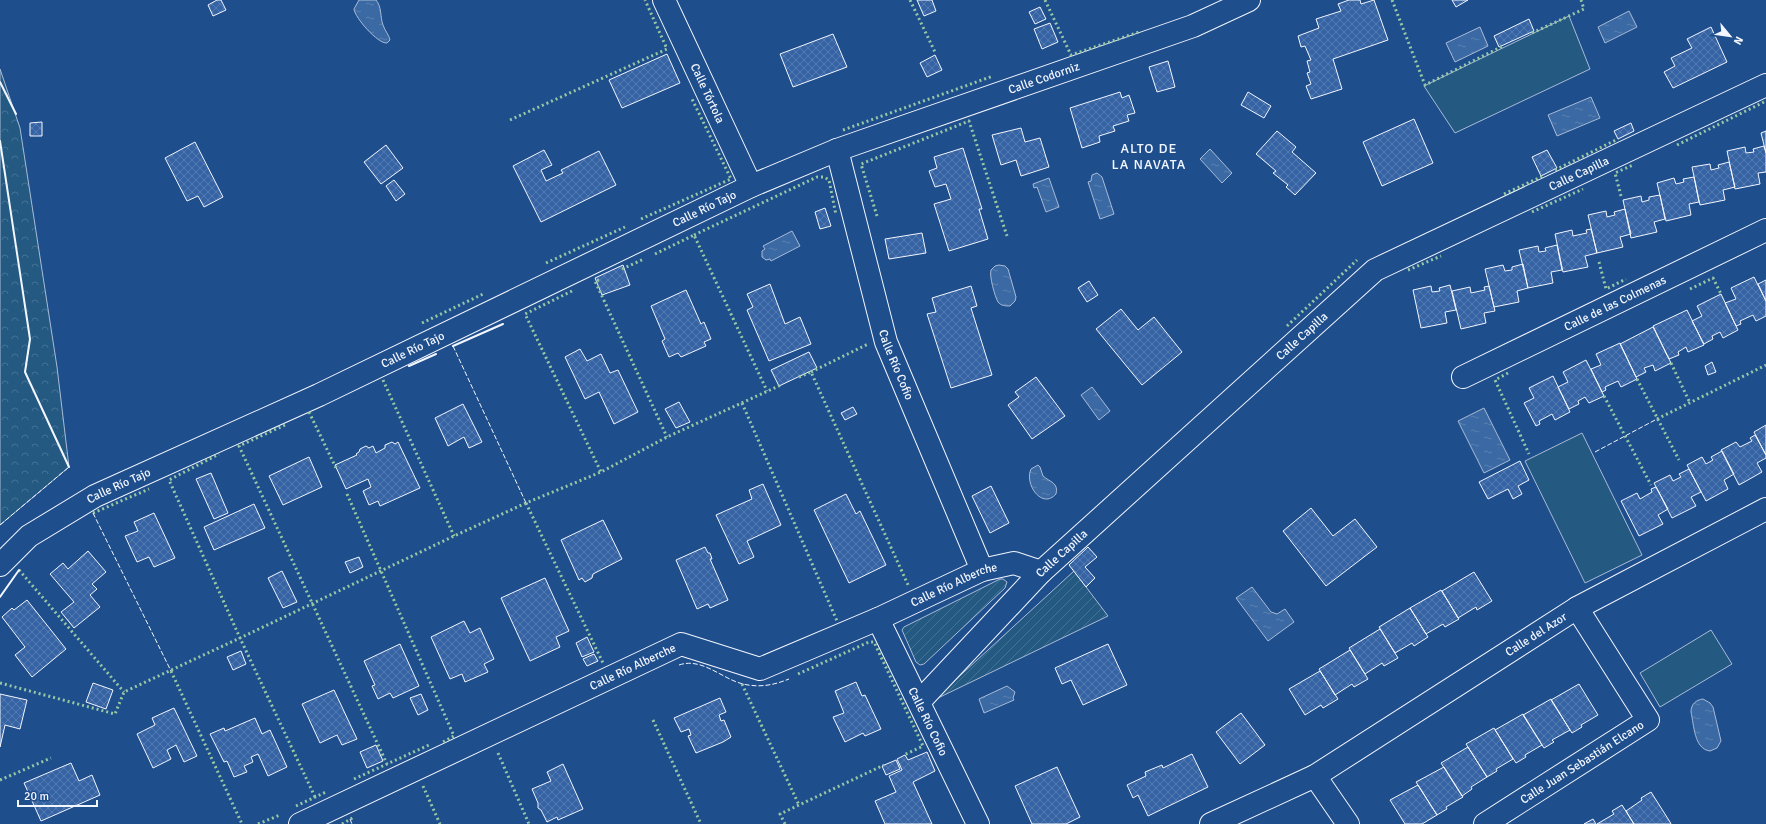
<svg xmlns="http://www.w3.org/2000/svg" width="1766" height="824" viewBox="0 0 1766 824" font-family="Signika,sans-serif">
	<defs>
		<pattern id="forest-crowns" width="20" height="18" patternUnits="userSpaceOnUse"><rect width="20" height="18" fill="#245a82"/><path d="M2 6a3 3 0 1 1 6 0M12 15a3 3 0 1 1 6 0" fill="none" stroke="#447295"/></pattern>
		<pattern id="garden-furrows" width="10" height="10" patternUnits="userSpaceOnUse"><rect width="10" height="10" fill="#245a82"/><path d="M-1 1l2-2M0 10L10 0M9 11l2-2" fill="none" stroke="#447295"/></pattern>
		<pattern id="water-ripples" width="26" height="14" patternUnits="userSpaceOnUse"><rect width="26" height="14" fill="#3b69a3"/><path d="M2 4q2-2 4 0t4 0M15 11q2-2 4 0t4 0" fill="none" stroke="#587fb1"/></pattern>
		<pattern id="building-cross-hatch" width="8" height="8" patternUnits="userSpaceOnUse"><rect width="8" height="8" fill="#3563a3"/><path d="M0 0l8 8M0 8l8-8" fill="none" stroke="#537ab1"/></pattern>
	</defs>
	<rect width="100%" height="100%" fill="#1f4e8c"/>
	<!-- forest -->
	<path fill="url(#forest-crowns)" stroke="#a8bbd7" d="M0 69 20 128 57 367 69 467 0 525Z"/>
	<!-- park -->
	<path fill="#245a82" stroke="#a8bbd7" d="M1569 16 1590 69 1455 133 1424 86Z
		M1582 433 1642 555 1585 583 1525 461Z
		M1711 630 1732 664 1660 707 1640 673Z"/>
	<!-- garden -->
	<path fill="url(#garden-furrows)" stroke="#a8bbd7" d="M1074 571 1108 616 938 698 940 694Z
		M1000 579H1003L1007 582 1005 588 924 664 920 665 916 662 902 630 904 627Z"/>
	<!-- water -->
	<path fill="url(#water-ripples)" stroke="#a8bbd7" d="M359 0H376C382 7 380 17 383 25 385 31 389 35 390 40L387 43C378 44 355 18 354 9Z
		M1629 11 1637 27 1605 43 1598 27Z
		M1480 27 1488 46 1455 62 1446 43Z
		M1591 97 1600 118 1557 136 1548 115Z
		M1210 149 1232 173 1222 183 1200 159Z
		M1097 173 1102 177 1114 214 1100 219 1088 182 1091 181 1092 175Z
		M1049 178 1059 207 1046 212 1037 187 1034 188 1033 184Z
		M792 231 800 246 771 261 770 259 766 260 762 257V251L765 249 763 246Z
		M999 265 1005 266 1008 269 1016 297 1015 301 1010 306C1006 306 1001 306 998 302 995 297 989 276 991 270L995 266Z
		M1092 387 1110 411 1099 420 1081 395Z
		M1484 408 1510 460 1484 473 1458 421Z
		M1038 465 1040 467 1043 476C1050 482 1059 483 1056 494 1042 510 1024 484 1031 469Z
		M1252 587 1271 612 1277 614 1285 609 1294 622 1268 641 1236 598Z
		M1007 686 1015 692 1013 698 1014 700 984 713 979 699Z
		M1703 699 1710 703 1713 707 1721 741 1717 748 1710 751C1694 749 1694 725 1691 712 1691 704 1696 700 1703 699Z"/>
	<!-- building -->
	<path fill="url(#building-cross-hatch)" stroke="#f2f6ff" d="M217 0H221L226 10 213 16 208 5Z
		M917 0H932L936 11 924 16Z
		M1349 0H1360L1361 4 1374 0 1388 40 1333 59 1342 89 1311 99 1306 86 1311 84 1307 73 1310 72 1307 61 1311 60 1305 46 1301 47 1298 36 1319 28 1316 19 1341 11 1338 4Z
		M1452 0H1468L1456 7Z
		M1040 7 1046 19 1035 24 1029 12Z
		M1529 19 1534 31 1499 47 1494 36Z
		M1050 23 1058 42 1042 49 1034 29Z
		M1711 27 1727 62 1673 88 1664 72 1675 66 1671 58 1692 48 1687 39Z
		M833 34 847 67 793 87 780 54Z
		M667 54 680 83 622 108 609 80Z
		M935 55 942 70 927 77 920 63Z
		M1168 61 1175 87 1157 92 1149 67Z
		M1120 92 1122 98 1129 95 1135 113 1127 115 1129 121 1113 126 1115 131 1099 136 1100 142 1082 148 1070 108Z
		M1248 92 1271 106 1264 118 1241 105Z
		M1414 119 1433 163 1382 186 1363 142Z
		M42 122V136H30V123Z
		M1631 123 1634 131 1618 139 1614 131Z
		M1021 128 1025 142 1040 138 1049 167 1021 176 1016 160 1001 165 992 135Z
		M1277 131 1296 147 1292 152 1316 173 1295 195 1286 187 1288 185 1273 173 1276 171 1256 154Z
		M1766 131V153L1761 133Z
		M195 142 223 197 204 207 198 196 187 201 165 158Z
		M386 145 403 168 381 184 364 162Z
		M1764 146 1766 153V172L1758 173 1760 184 1735 189 1727 151 1745 147 1746 153 1754 152 1753 149Z
		M963 148 982 209H979L988 239 949 251 934 204 951 199 946 184 935 187 929 171 937 168 934 157Z
		M544 150 552 165 541 170 546 181 563 173 561 170 599 151 616 185 541 222 513 166Z
		M1547 150 1557 168 1541 176 1532 157Z
		M1729 162 1735 187 1723 190 1725 200 1700 205 1692 167 1710 164 1711 170 1719 168 1718 165Z
		M1694 177 1699 202 1689 204 1691 215 1666 221 1657 183 1674 178 1676 184 1684 182 1683 179Z
		M394 180 405 194 396 201 386 186Z
		M1660 195 1665 219 1654 222 1657 232 1631 238 1623 200 1641 196 1642 202 1649 200V197Z
		M825 208 831 226 820 229 815 212Z
		M1625 209 1631 234 1620 237 1623 247 1597 253 1588 215 1606 211 1607 217 1615 215 1614 212Z
		M1591 229 1597 253 1585 256 1588 267 1563 272 1555 234 1572 230 1573 236 1587 233 1586 230Z
		M922 233 926 253 889 259 885 239Z
		M1557 245 1562 270 1551 272 1553 283 1528 288 1519 250 1538 246 1539 252 1546 251 1545 248Z
		M1523 264 1528 288 1517 291 1519 302 1494 307 1485 269 1503 265 1505 271 1512 270V267Z
		M623 265 630 285 602 295 595 278Z
		M1754 277 1766 301V316L1756 321 1753 315 1740 321 1741 324 1736 326 1725 303 1736 299 1731 288Z
		M1766 280V301L1758 284Z
		M1089 281 1098 295 1087 302 1078 288Z
		M770 284 785 324 800 317 811 344 769 361 747 310 753 307 747 294Z
		M1450 285 1456 310 1445 312 1447 323 1421 328 1413 290 1431 286 1432 292 1440 291 1439 288Z
		M971 286 977 306 971 308 992 375 951 388 927 314 936 312 932 298Z
		M1489 286 1495 311 1484 313 1486 323 1461 329 1452 291 1470 287 1471 293 1485 290 1484 287Z
		M686 290 701 324 704 322 711 339 704 342 706 346 681 357 678 353 669 357 662 341 665 339 651 306Z
		M1721 294 1738 330 1723 338 1720 332 1712 336 1713 339 1704 344 1692 321 1702 316 1697 306Z
		M1121 309 1138 330 1154 317 1182 352 1142 385 1096 329Z
		M1687 310 1704 345 1688 352 1686 347 1678 352 1679 355 1669 359 1653 326Z
		M1653 327 1671 363 1655 371 1653 365 1644 368 1646 372 1636 377 1620 344Z
		M1620 343 1637 379 1621 387 1618 381 1605 387 1606 390 1602 392 1591 369 1601 365 1596 354Z
		M580 349 587 361 601 354 610 373 618 370 638 412 614 424 599 392 585 399 565 357Z
		M809 352 817 368 779 386 771 370Z
		M1586 360 1604 396 1589 403 1585 397 1578 401 1579 404 1569 409 1558 387 1568 382 1563 372Z
		M1712 362 1716 372 1708 375 1705 366Z
		M1553 376 1570 412 1555 420 1552 414 1539 421 1540 424 1536 426 1524 403 1534 398 1529 388Z
		M1036 377 1065 416 1032 439 1008 405 1019 397 1015 392Z
		M679 402 690 422 676 428 665 409Z
		M463 404 482 442 469 448 464 437 448 446 435 418Z
		M853 407 857 414 845 420 841 413Z
		M1766 425V455L1754 432Z
		M1755 435 1766 455V458L1757 463 1762 472 1739 485 1721 450 1736 442 1740 447 1752 441 1750 438Z
		M392 442 395 444 398 442 420 488 380 506 378 501 369 505 363 491 371 487 368 479 346 489 335 465 357 455 356 454 359 452 360 449 366 446 369 448 373 446 376 453 385 448V445Z
		M1722 451 1734 474 1724 480 1728 489 1706 501 1687 465 1702 457 1706 464 1713 460 1711 457Z
		M309 457 322 487 283 505 269 476Z
		M1520 461 1529 480 1518 486 1522 494 1513 499 1508 489 1488 499 1479 482Z
		M1689 469 1701 492 1691 497 1696 506 1672 518 1654 483 1670 475 1673 481 1681 477 1679 474Z
		M211 473 228 513 214 519 196 479Z
		M763 484 781 525 747 541 754 557 739 564 716 515 752 499 749 490Z
		M991 486 1009 523 990 533 972 496Z
		M1656 487 1668 509 1658 515 1663 524 1639 536 1621 501 1637 493 1640 499 1652 492 1651 489Z
		M846 494 856 514 860 511 886 565 849 583 814 510Z
		M254 504 265 528 214 550 204 527Z
		M1311 508 1333 536 1355 519 1377 547 1326 586 1283 531Z
		M154 513 175 558 154 567 149 557 137 562 125 536 138 531 134 522Z
		M603 520 622 559 593 574 592 578 585 582 582 578 579 580 561 540Z
		M705 547 708 553H710L712 559H710L728 600 710 608 708 604 697 609 676 560Z
		M1088 547 1097 557 1085 567 1095 578 1086 587 1069 565Z
		M88 551 106 572 92 584 97 589 90 595 100 607 74 628 61 612 74 602 50 574 63 563 68 569Z
		M359 557 363 567 350 573 345 562Z
		M282 571 297 602 283 608 268 578Z
		M1474 572 1492 601 1477 610 1476 607 1458 618 1442 591Z
		M545 578 569 631 556 637 560 647 530 661 501 598Z
		M1441 590 1459 619 1445 627 1443 624 1426 634 1410 608Z
		M27 600 66 649 32 677 15 655 25 647 2 617 12 608 14 610Z
		M1410 608 1428 637 1414 646 1412 643 1395 653 1379 627Z
		M464 621 470 633 480 628 494 659 484 664 488 672 465 682 462 674 450 679 431 637Z
		M1380 629 1398 658 1384 666 1382 663 1365 674 1349 648Z
		M587 637 594 652 582 657 576 643Z
		M400 644 419 686 393 698 390 693 378 699 372 686 375 685 364 661Z
		M1108 644 1127 685 1083 705 1071 680 1062 684 1055 668Z
		M1350 650 1368 679 1354 687 1352 684 1335 695 1319 669Z
		M241 651 246 664 233 670 227 657Z
		M594 654 598 661 587 666 583 659Z
		M1320 671 1338 699 1323 708 1321 705 1305 715 1289 689Z
		M856 682 862 696 865 695 881 729 865 736 863 733 845 742 833 717 844 713 835 691Z
		M93 683 113 690 106 709 86 702Z
		M1579 684 1598 715 1581 725 1582 727 1572 733 1551 700Z
		M334 690 357 739 342 745 337 735 320 743 302 704Z
		M0 694 27 700 20 729 5 725 0 747Z
		M421 694 428 710 418 715 410 698Z
		M720 698 726 712 719 715 721 721 724 720 731 737 723 742 696 753 688 736 691 735 689 729 681 732 674 718Z
		M1551 699 1570 730 1552 740 1554 742 1544 748 1523 715Z
		M174 708 197 756 184 762 176 745 167 750 171 759 153 768 137 734 155 725 152 718Z
		M1241 713 1265 745 1240 764 1216 732Z
		M1523 714 1542 745 1525 755 1526 757 1516 763 1495 730Z
		M255 718 262 734 270 730 287 767 268 776 258 754 251 757 253 762 244 766 247 772 234 777 227 761 224 762 210 734 224 728 225 731Z
		M1494 728 1513 759 1496 769 1497 771 1487 777 1466 744Z
		M376 745 383 761 367 768 360 752Z
		M1468 747 1487 777 1471 787 1472 789 1462 796 1441 763Z
		M927 752 935 771 913 782 932 824H885L875 801 896 792 889 776 902 770 897 759 905 755 908 760Z
		M1192 754 1208 787 1148 816 1138 795 1133 798 1127 785 1146 776 1145 772 1162 765 1163 768Z
		M896 760 900 769 886 775 882 766Z
		M71 763 79 781 92 775 100 795 41 821 24 783Z
		M563 764 583 809 558 820 557 817 547 822 541 810 538 808V803L532 789 551 781 547 772Z
		M1057 767 1080 817 1066 824H1032L1015 786Z
		M1444 767 1463 797 1446 807 1447 809 1437 815 1416 782Z
		M1418 785 1437 815 1422 824H1405L1390 800Z
		M1651 792 1670 822 1671 824H1634L1626 811 1642 800 1641 798Z
		M1622 805 1634 824H1597L1614 814 1612 811Z
		M1593 819 1596 824H1584Z"/>
	<g fill="none" stroke-linecap="round" stroke-linejoin="round">
		<defs>
			<g id="minor">
				<path id="s1" d="M664 0 751 186"/>
				<path id="s2" d="M837 150 886 342 982 570"/>
				<path id="s3" d="M1463 377 1766 230"/>
				<path id="s4" d="M0 565 29 536 95 496 319 395 751 186 837 150 1193 26 1249 0"/>
				<path id="s5" d="M878 619 978 824"/>
				<path id="s6" d="M919 702 1041 572 1375 270 1766 85"/>
				<path d="M1315 776 1348 824"/>
				<path id="s7" d="M300 824 681 644 760 669 878 619 982 570 1014 563 1041 572"/>
				<path id="s8" d="M1211 824 1315 776 1577 608 1766 509"/>
				<path id="s9" d="M1485 824 1648 720 1577 608"/>
			</g>
		</defs>
		<!-- minor casing -->
		<use href="#minor" stroke="#f2f6ff" stroke-width="24"/>
		<!-- minor -->
		<use href="#minor" stroke="#1f4e8c" stroke-width="22"/>
		<!-- hedge -->
		<path stroke="#97c8a6" stroke-width="3" stroke-dasharray="2 3" stroke-linecap="butt" d="M910 0 935 52
			M1045 0 1071 55 1139 32
			M1392 0 1425 85 1503 46
			M1532 33 1584 9 1581 0
			M510 120 667 49 645 0
			M843 130 993 76
			M1677 145 1766 101
			M1555 170 1618 139
			M1504 194 1543 176
			M1621 196 1615 173 1633 165
			M1532 212 1583 189
			M877 216 861 164 969 121 1007 236
			M641 219 731 179 691 97
			M694 235 817 177H824L829 180 836 215
			M655 254 694 235 767 391
			M1599 262 1606 289 1626 279
			M546 263 625 227
			M622 269 644 259
			M1408 270 1441 256
			M599 280 595 281 667 437
			M1690 289 1713 278 1721 294
			M572 291 525 314 601 472
			M422 323 483 294
			M1287 326 1357 260
			M1671 363 1690 403
			M811 372 868 344
			M1508 373 1495 380 1529 454
			M799 377 811 372 909 587
			M1637 379 1679 460
			M383 380 454 536
			M1604 396 1651 485
			M742 403 837 621
			M309 412 336 468
			M1657 419 1766 365
			M285 425 239 446 387 764 429 745
			M347 494 454 736 443 742
			M526 503 603 663
			M93 513 149 489
			M19 570 124 692
			M171 671 242 824
			M798 674 869 642H874L923 746 904 755
			M0 683 115 714 124 692 240 638 169 480 219 454
			M742 684 799 805
			M653 720 701 824
			M498 753 529 824
			M354 779 387 764
			M0 780 51 758
			M423 786 440 824
			M315 797 240 638 454 536 526 503 601 472 667 437 781 385
			M296 806 326 792
			M258 824 280 815
			M342 824 354 817
			M785 824 780 814 884 765"/>
		<!-- fence -->
		<path stroke="#f2f6ff" stroke-width="1" stroke-dasharray="5 2" stroke-linecap="butt" d="M453 346 526 503
			M1595 452 1657 419
			M93 513 171 671
			M0 525 69 467 25 372 30 339
			M679 665C702 657 722 679 743 684 760 688 774 685 789 679
			M350 819 352 824"/>
		<!-- wall -->
		<path stroke="#f2f6ff" stroke-width="2" d="M0 82 16 114
			M0 141 30 339 25 372 69 467
			M453 346 503 324
			M409 366 436 354
			M0 597 19 570"/>
	</g>
	<g text-anchor="middle" stroke-width="3" stroke-linejoin="round" paint-order="stroke">
		<!-- street labels -->
		<g font-size="12" fill="#f2f6ff" stroke="#1f4e8c">
			<text dy="4" stroke="none"><textPath href="#s4" startOffset="1156">Calle Codorniz</textPath></text>
			<text dy="4" stroke="none"><textPath href="#s1" startOffset="103">Calle Tórtola</textPath></text>
			<text dy="4" stroke="none"><textPath href="#s6" startOffset="854">Calle Capilla</textPath></text>
			<text dy="4" stroke="none"><textPath href="#s4" startOffset="792">Calle Río Tajo</textPath></text>
			<text dy="4" stroke="none"><textPath href="#s3" startOffset="169">Calle de las Colmenas</textPath></text>
			<text dy="4" stroke="none"><textPath href="#s6" startOffset="530">Calle Capilla</textPath></text>
			<text dy="4" stroke="none"><textPath href="#s4" startOffset="468">Calle Río Tajo</textPath></text>
			<text dy="4" stroke="none"><textPath href="#s2" startOffset="223">Calle Río Cofio</textPath></text>
			<text dy="4" stroke="none"><textPath href="#s4" startOffset="144">Calle Río Tajo</textPath></text>
			<text dy="4" stroke="none"><textPath href="#s6" startOffset="206">Calle Capilla</textPath></text>
			<text dy="4" stroke="none"><textPath href="#s7" startOffset="716">Calle Río Alberche</textPath></text>
			<text dy="4" stroke="none"><textPath href="#s8" startOffset="377">Calle del Azor</textPath></text>
			<text dy="4" stroke="none"><textPath href="#s7" startOffset="368">Calle Río Alberche</textPath></text>
			<text dy="4" stroke="none"><textPath href="#s5" startOffset="114">Calle Río Cofio</textPath></text>
			<text dy="4" stroke="none"><textPath href="#s9" startOffset="115">Calle Juan Sebastián Elcano</textPath></text>
		</g>
		<!-- quarter labels -->
		<g font-size="14" letter-spacing="1" fill="#f2f6ff" stroke="#1f4e8c">
			<text x="1149" y="153">ALTO DE<tspan x="1149" dy="16">LA NAVATA</tspan></text>
		</g>
	</g>
	<!-- north arrow -->
	<g transform="translate(1730 36) rotate(119)" stroke="#1f4e8c" stroke-width="3" paint-order="stroke">
	<path d="M0-3L7 15L0 10L-7 15Z" fill="#f2f6ff"/>
	<text y="-6" font-size="11" font-weight="bold" text-anchor="middle" fill="#f2f6ff">N</text>
	</g>
	<!-- scale -->
	<path d="M18 800v6h79v-6" fill="none" stroke="#f2f6ff" stroke-width="2"/>
	<text x="24" y="800" font-size="12" fill="#f2f6ff" stroke="#1f4e8c" stroke-width="3" paint-order="stroke">20 m</text>
</svg>
